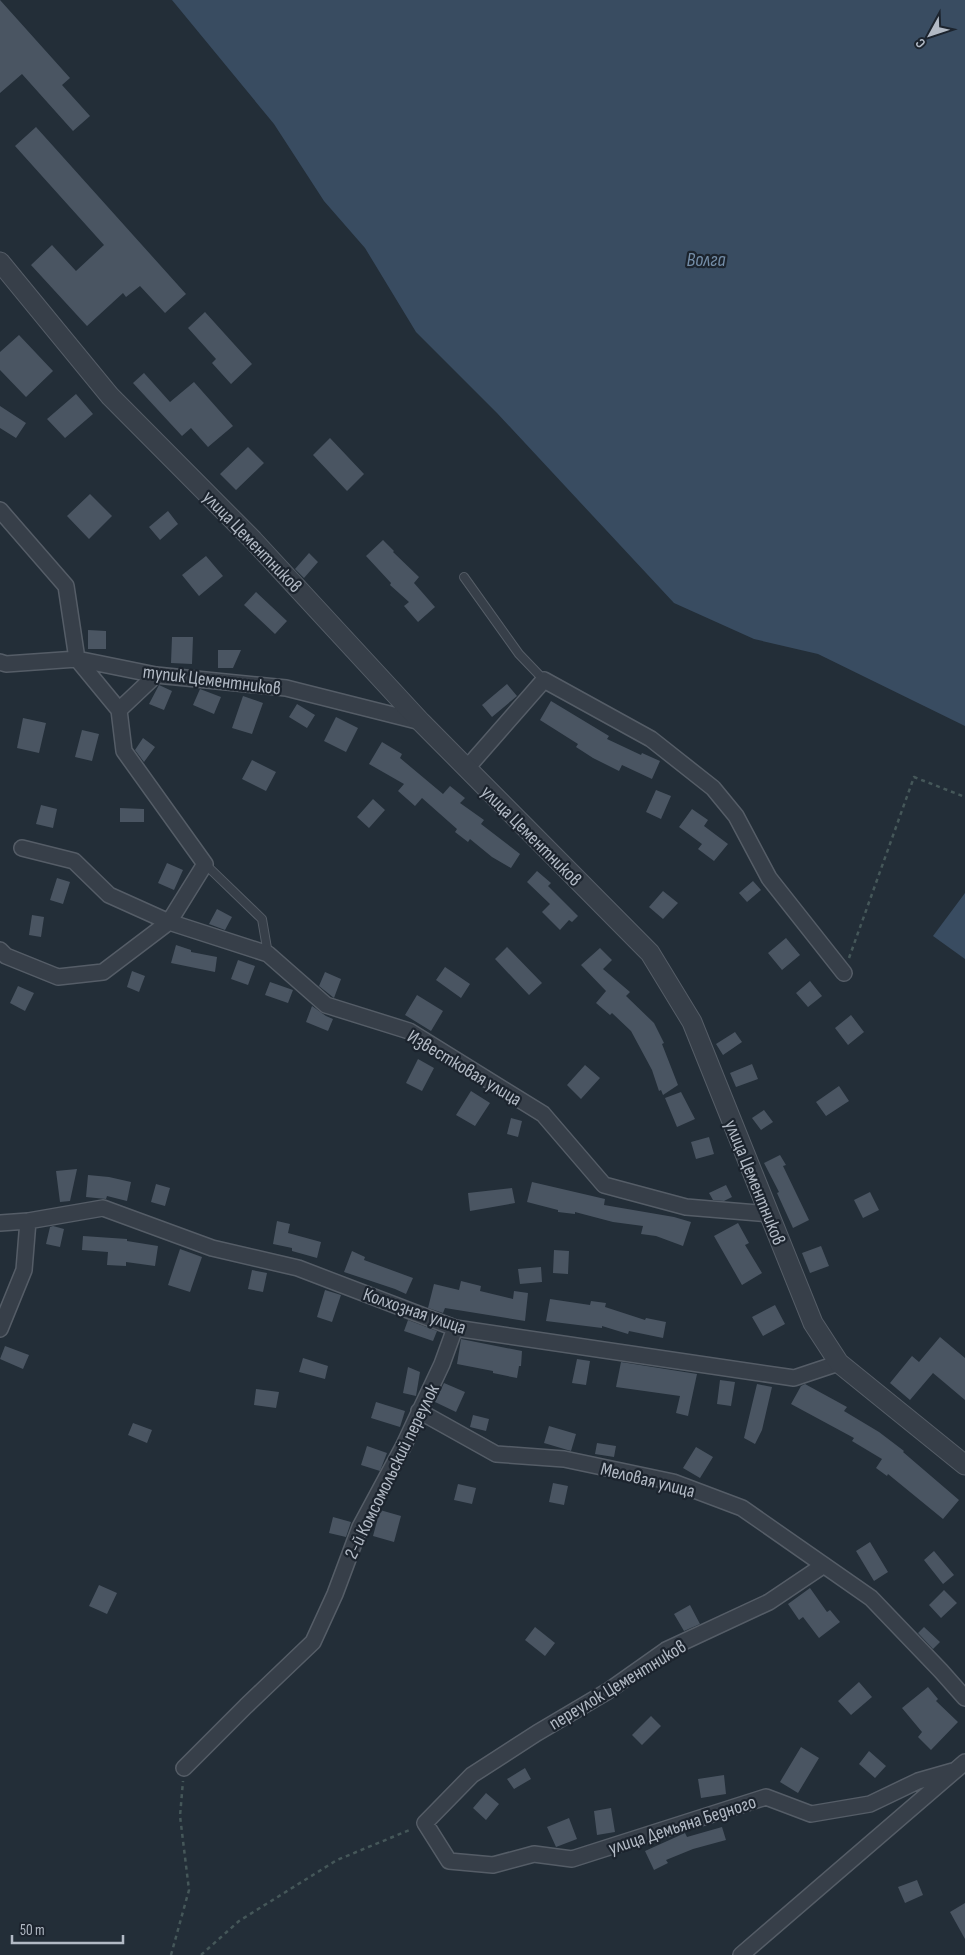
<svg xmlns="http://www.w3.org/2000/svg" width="965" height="1955" viewBox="0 0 965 1955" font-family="'Sofia Sans Condensed',sans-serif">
	<rect width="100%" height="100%" fill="#232e38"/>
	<!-- water -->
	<path fill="#394c61" d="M172 0H965V726L818 654 754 639 674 603 497 413 416 332 365 248 324 201 274 124Z
		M965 893V959L933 936Z"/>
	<!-- building -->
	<path fill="#4a5562" d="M0 0 70 78 62 85 90 116 73 131 22 74 0 93Z
		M36 127 186 294 165 313 140 286 126 297 123 293 87 326 31 265 52 245 76 271 104 245 15 146Z
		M205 312 252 364 231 384 212 363 216 359 188 328Z
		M19 335 53 371 26 397 0 370V352Z
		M144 373 170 402 194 382 233 426 208 447 191 428 182 436 133 383Z
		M76 394 93 414 65 438 47 419Z
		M0 406 26 423 16 438 0 428Z
		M330 438 364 474 347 491 313 455Z
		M248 447 264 463 236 490 220 474Z
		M90 494 112 516 89 539 67 516Z
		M168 511 178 524 160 540 149 527Z
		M383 540 394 551 393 552 419 577 414 583 435 607 418 622 404 606 409 602 390 585 391 583 366 556Z
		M309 553 318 562 304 578 295 569Z
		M206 556 223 576 199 596 182 575Z
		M256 592 287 621 275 634 244 605Z
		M88 630 106 631V649H88Z
		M172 637H193L192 664 171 663Z
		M218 650H241L233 668H218Z
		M507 684 517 696 492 717 482 705Z
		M159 685 172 691 164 710 149 704Z
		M200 689 221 697 214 714 193 705Z
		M243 696 263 703 252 734 232 728Z
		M551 701 609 736 607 739 641 755 642 753 660 761 652 779 622 765 619 771 593 758 576 747 578 744 540 720Z
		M297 704 315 715 307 728 289 717Z
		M336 717 358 728 346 752 324 741Z
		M23 718 46 723 39 753 17 748Z
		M82 730 99 734 92 761 75 757Z
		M143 738 155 747 144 762 135 750Z
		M382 742 402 754 400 758 443 794 450 786 465 798 460 803 484 820 481 824 520 854 511 868 492 857 470 839 468 842 455 832 457 829 422 798 415 806 398 791 404 784 369 764Z
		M252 760 276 772 266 791 242 779Z
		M656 790 671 796 661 819 646 812Z
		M373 799 385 810 369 828 357 817Z
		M41 805 57 809 53 828 36 824Z
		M120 808 144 809V822H120Z
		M692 809 708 820 704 826 728 844 714 861 698 849 702 844 679 827Z
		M167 863 183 870 174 890 158 883Z
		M537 871 551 883 548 886 578 916 572 922 569 920 560 930 542 912 550 904 527 882Z
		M57 878 70 882 63 904 50 900Z
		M753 881 761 890 747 902 739 893Z
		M663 891 678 903 663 919 649 907Z
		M217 909 232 917 225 930 209 924Z
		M32 915 44 917 41 937 29 935Z
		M786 938 800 955 782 970 768 953Z
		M176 945 191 950V952L217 957 215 972 171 963Z
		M507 947 542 983 529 995 495 959Z
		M600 948 612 960 603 969 630 992 626 996 654 1023 664 1043 662 1044 678 1085 663 1095 661 1090 659 1091 652 1070 631 1031 612 1013 610 1015 596 1003 606 991 581 965Z
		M238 960 255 966 248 985 231 979Z
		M445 967 470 984 461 998 436 980Z
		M132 971 145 976 139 992 127 987Z
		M325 972 341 979 334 998 319 986Z
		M810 981 822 996 808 1007 796 993Z
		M270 982 293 990 288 1003 265 995Z
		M18 986 34 993 25 1011 10 1003Z
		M417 995 443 1011 431 1031 405 1015Z
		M312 1006 326 1016 333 1019 328 1031 306 1022Z
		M851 1015 864 1032 848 1045 835 1028Z
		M735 1032 742 1042 723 1055 716 1044Z
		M418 1059 434 1068 422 1091 406 1083Z
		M752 1064 758 1079 736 1087 730 1073Z
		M585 1065 600 1078 581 1099 567 1085Z
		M839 1086 849 1101 826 1116 816 1102Z
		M471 1091 490 1103 475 1126 456 1115Z
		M681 1092 695 1119 677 1127 665 1098Z
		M764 1110 773 1122 761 1130 752 1118Z
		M511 1118 522 1121 518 1137 507 1134Z
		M709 1137 714 1154 696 1159 691 1142Z
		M780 1155 786 1165 783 1166 809 1220 793 1228 777 1193 779 1192 764 1163Z
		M77 1169 70 1201 60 1202 56 1171Z
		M88 1175 109 1177 131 1182 127 1201 107 1196 106 1199 86 1197Z
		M532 1182 605 1199 604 1205 674 1217 691 1222 683 1246 656 1236 641 1234 643 1226 613 1222 575 1212V1214L558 1212V1210L527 1202Z
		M156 1184 170 1188 165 1206 151 1202Z
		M726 1185 732 1197 724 1201 713 1200 709 1193Z
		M512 1188 515 1203 470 1211 468 1193Z
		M870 1192 879 1210 863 1218 854 1200Z
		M277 1221 290 1224 288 1233 321 1242 317 1258 292 1251V1248L273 1244Z
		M738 1223 749 1243 745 1245 762 1273 742 1285 714 1236Z
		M53 1226 64 1229 60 1247 46 1244 50 1227Z
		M83 1236 127 1239V1241L158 1246 155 1266 126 1262V1266L107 1265 108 1252 82 1250Z
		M821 1246 829 1266 810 1273 802 1253Z
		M180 1249 202 1257 190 1292 168 1285Z
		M554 1250 569 1251 568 1274 553 1273Z
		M352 1251 365 1257 364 1260 413 1278 406 1294 395 1289 344 1272Z
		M541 1267 542 1282 520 1284 518 1269Z
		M252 1270 267 1273 263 1292 248 1289Z
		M461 1281 481 1286 480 1291 513 1299 514 1291 528 1293 525 1321 445 1308 443 1313 428 1308 434 1284 459 1290Z
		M325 1290 341 1295 332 1322 317 1317Z
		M550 1299 590 1305 591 1301 606 1303 605 1307 645 1320 646 1318 666 1322 663 1338 629 1331 628 1334 602 1326V1328L546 1321Z
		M775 1305 785 1324 763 1336 752 1317Z
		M408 1320 437 1331 433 1341 404 1331Z
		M940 1337 965 1358V1400L933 1373 910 1400 890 1383 912 1356 919 1362Z
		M461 1339 522 1351 521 1366H519L517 1378 493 1373V1371L457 1364Z
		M5 1346 29 1355 23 1369 0 1359Z
		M303 1358 328 1366 325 1379 299 1372Z
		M577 1359 590 1361 586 1385 572 1383Z
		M621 1362 697 1374 688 1416 676 1413 680 1396 616 1387Z
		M408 1367 420 1372 416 1396 403 1393Z
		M720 1380 735 1382 731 1406 717 1404Z
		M444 1383 465 1392 456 1412 435 1402Z
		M757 1384 772 1387 762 1430 755 1444 744 1438Z
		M805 1384 847 1407 844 1411 879 1432 904 1451 903 1452 959 1500 943 1519 888 1474 887 1476 876 1468 882 1459 852 1441 854 1438 791 1404 801 1386Z
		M256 1389 279 1392 276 1408 254 1405Z
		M376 1402 405 1411 400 1427 371 1418Z
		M473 1415 489 1419 486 1431 470 1427Z
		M133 1423 152 1430 147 1443 128 1435Z
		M549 1426 576 1434 571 1451 544 1443Z
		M597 1443 616 1446 614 1457 595 1454Z
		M367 1446 387 1453 380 1471 361 1465Z
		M696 1447 713 1457 700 1478 683 1468Z
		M553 1483 568 1486 564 1505 549 1502Z
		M458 1484 476 1488 472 1504 454 1500Z
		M380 1510 401 1516 394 1542 373 1536Z
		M333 1517 351 1522 346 1537 329 1533Z
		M870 1542 888 1572 874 1581 856 1551Z
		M934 1551 954 1575 943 1584 924 1560Z
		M99 1585 117 1593 107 1614 89 1606Z
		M810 1588 827 1612 830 1610 840 1622 819 1638 803 1617 799 1620 788 1604Z
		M944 1590 957 1603 941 1618 929 1605Z
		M690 1605 700 1624 684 1631 674 1614Z
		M535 1627 555 1643 545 1656 525 1640Z
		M924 1627 940 1642 933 1649 918 1633Z
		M859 1682 872 1697 851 1715 838 1701Z
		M928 1687 938 1699 936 1701 958 1722 931 1750 918 1737 922 1732 902 1708Z
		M651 1716 661 1726 642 1745 632 1735Z
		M801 1747 819 1758 798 1793 780 1782Z
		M869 1751 886 1766 875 1778 859 1764Z
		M525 1768 531 1779 514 1789 507 1779Z
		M724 1775 726 1794 701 1798 698 1779Z
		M486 1793 499 1804 486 1820 473 1808Z
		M611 1808 615 1832 597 1835 594 1811Z
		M569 1818 577 1839 556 1847 547 1827Z
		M722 1827 726 1840 693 1849 666 1860 668 1863 654 1870 645 1851 685 1833 687 1837Z
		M917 1880 923 1895 905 1903 898 1887Z
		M965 1903V1939L950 1912Z"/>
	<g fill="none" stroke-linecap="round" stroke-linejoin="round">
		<defs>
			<path id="service" d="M464 577 519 654 544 680
				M205 864 262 919 268 954"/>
			<path id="minor" d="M0 510 66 586 77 659 119 710 124 751 205 864 169 922 103 972 58 977 6 956 0 950
				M0 662 6 664 77 659 156 675 286 688 421 722
				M119 710 156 675
				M467 768 544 680 651 739 713 788 736 816 769 878 844 973
				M22 848 74 861 109 895 169 922 268 954 326 1005 409 1031 543 1114 604 1185 686 1207 769 1214
				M0 1223 28 1221 103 1208 212 1248 298 1268 455 1328 794 1378 839 1363
				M0 1329 24 1270 28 1221
				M419 1411 496 1454 564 1459 673 1482 742 1508 871 1598 941 1671 965 1698
				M824 1565 769 1602 666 1650 608 1691 537 1733 472 1775 425 1823 449 1861 493 1865 534 1854 572 1859 766 1797 811 1814 870 1804 918 1781 953 1771
				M184 1768 246 1706 313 1642 335 1594 360 1527 403 1447 442 1364 455 1328
				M741 1955 965 1762"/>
			<path id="tertiary" d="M0 262 110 396 253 540 421 722 650 953 692 1022 813 1323 839 1363 965 1465"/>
		</defs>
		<!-- service casing -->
		<use href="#service" stroke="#555d67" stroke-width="10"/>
		<!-- minor casing -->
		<use href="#minor" stroke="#555d67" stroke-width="18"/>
		<!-- tertiary casing -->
		<use href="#tertiary" stroke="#555d67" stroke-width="21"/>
		<!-- path -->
		<path stroke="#455759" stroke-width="2.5" stroke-dasharray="4 4" stroke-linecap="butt" d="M849 958 914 777 965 797
			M171 1955 189 1890 180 1816 183 1781
			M201 1955 239 1921 337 1860 412 1829"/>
		<!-- service -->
		<use href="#service" stroke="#373f49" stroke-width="8"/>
		<!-- minor -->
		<use href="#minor" stroke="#373f49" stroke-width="15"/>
		<!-- tertiary -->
		<use href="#tertiary" stroke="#373f49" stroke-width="19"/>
	</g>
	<g text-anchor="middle" stroke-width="4.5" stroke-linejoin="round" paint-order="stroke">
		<!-- street labels -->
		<g font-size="19" fill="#b2bac5" stroke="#1c242e">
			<text transform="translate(253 541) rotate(46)" y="7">улица Цементников</text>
			<text transform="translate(212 679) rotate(7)" y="7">тупик Цементников</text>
			<text transform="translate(532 835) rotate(45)" y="7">улица Цементников</text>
			<text transform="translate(465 1067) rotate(31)" y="7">Известковая улица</text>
			<text transform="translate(756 1182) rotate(68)" y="7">улица Цементников</text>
			<text transform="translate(415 1310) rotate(19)" y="7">Колхозная улица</text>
			<text transform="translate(391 1471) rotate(-64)" y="7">2-й Комсомольский переулок</text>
			<text transform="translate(648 1479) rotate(14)" y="7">Меловая улица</text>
			<text transform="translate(617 1684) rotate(-31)" y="7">переулок Цементников</text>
			<text transform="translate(682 1824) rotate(-18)" y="7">улица Демьяна Бедного</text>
		</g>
		<!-- water labels -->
		<g font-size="20" font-style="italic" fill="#748da7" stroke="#1c242e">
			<text x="706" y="266">Волга</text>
		</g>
	</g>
	<!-- north arrow -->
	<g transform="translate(930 35) rotate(230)" stroke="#1c242e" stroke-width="4" paint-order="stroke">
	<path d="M0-4L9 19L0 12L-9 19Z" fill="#b2bac5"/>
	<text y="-8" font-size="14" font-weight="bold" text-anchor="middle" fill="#b2bac5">С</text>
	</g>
	<!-- scale -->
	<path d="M12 1935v8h111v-8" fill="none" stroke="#b2bac5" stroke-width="2.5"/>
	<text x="20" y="1935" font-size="15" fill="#b2bac5" stroke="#1c242e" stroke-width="4" paint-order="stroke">50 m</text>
</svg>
